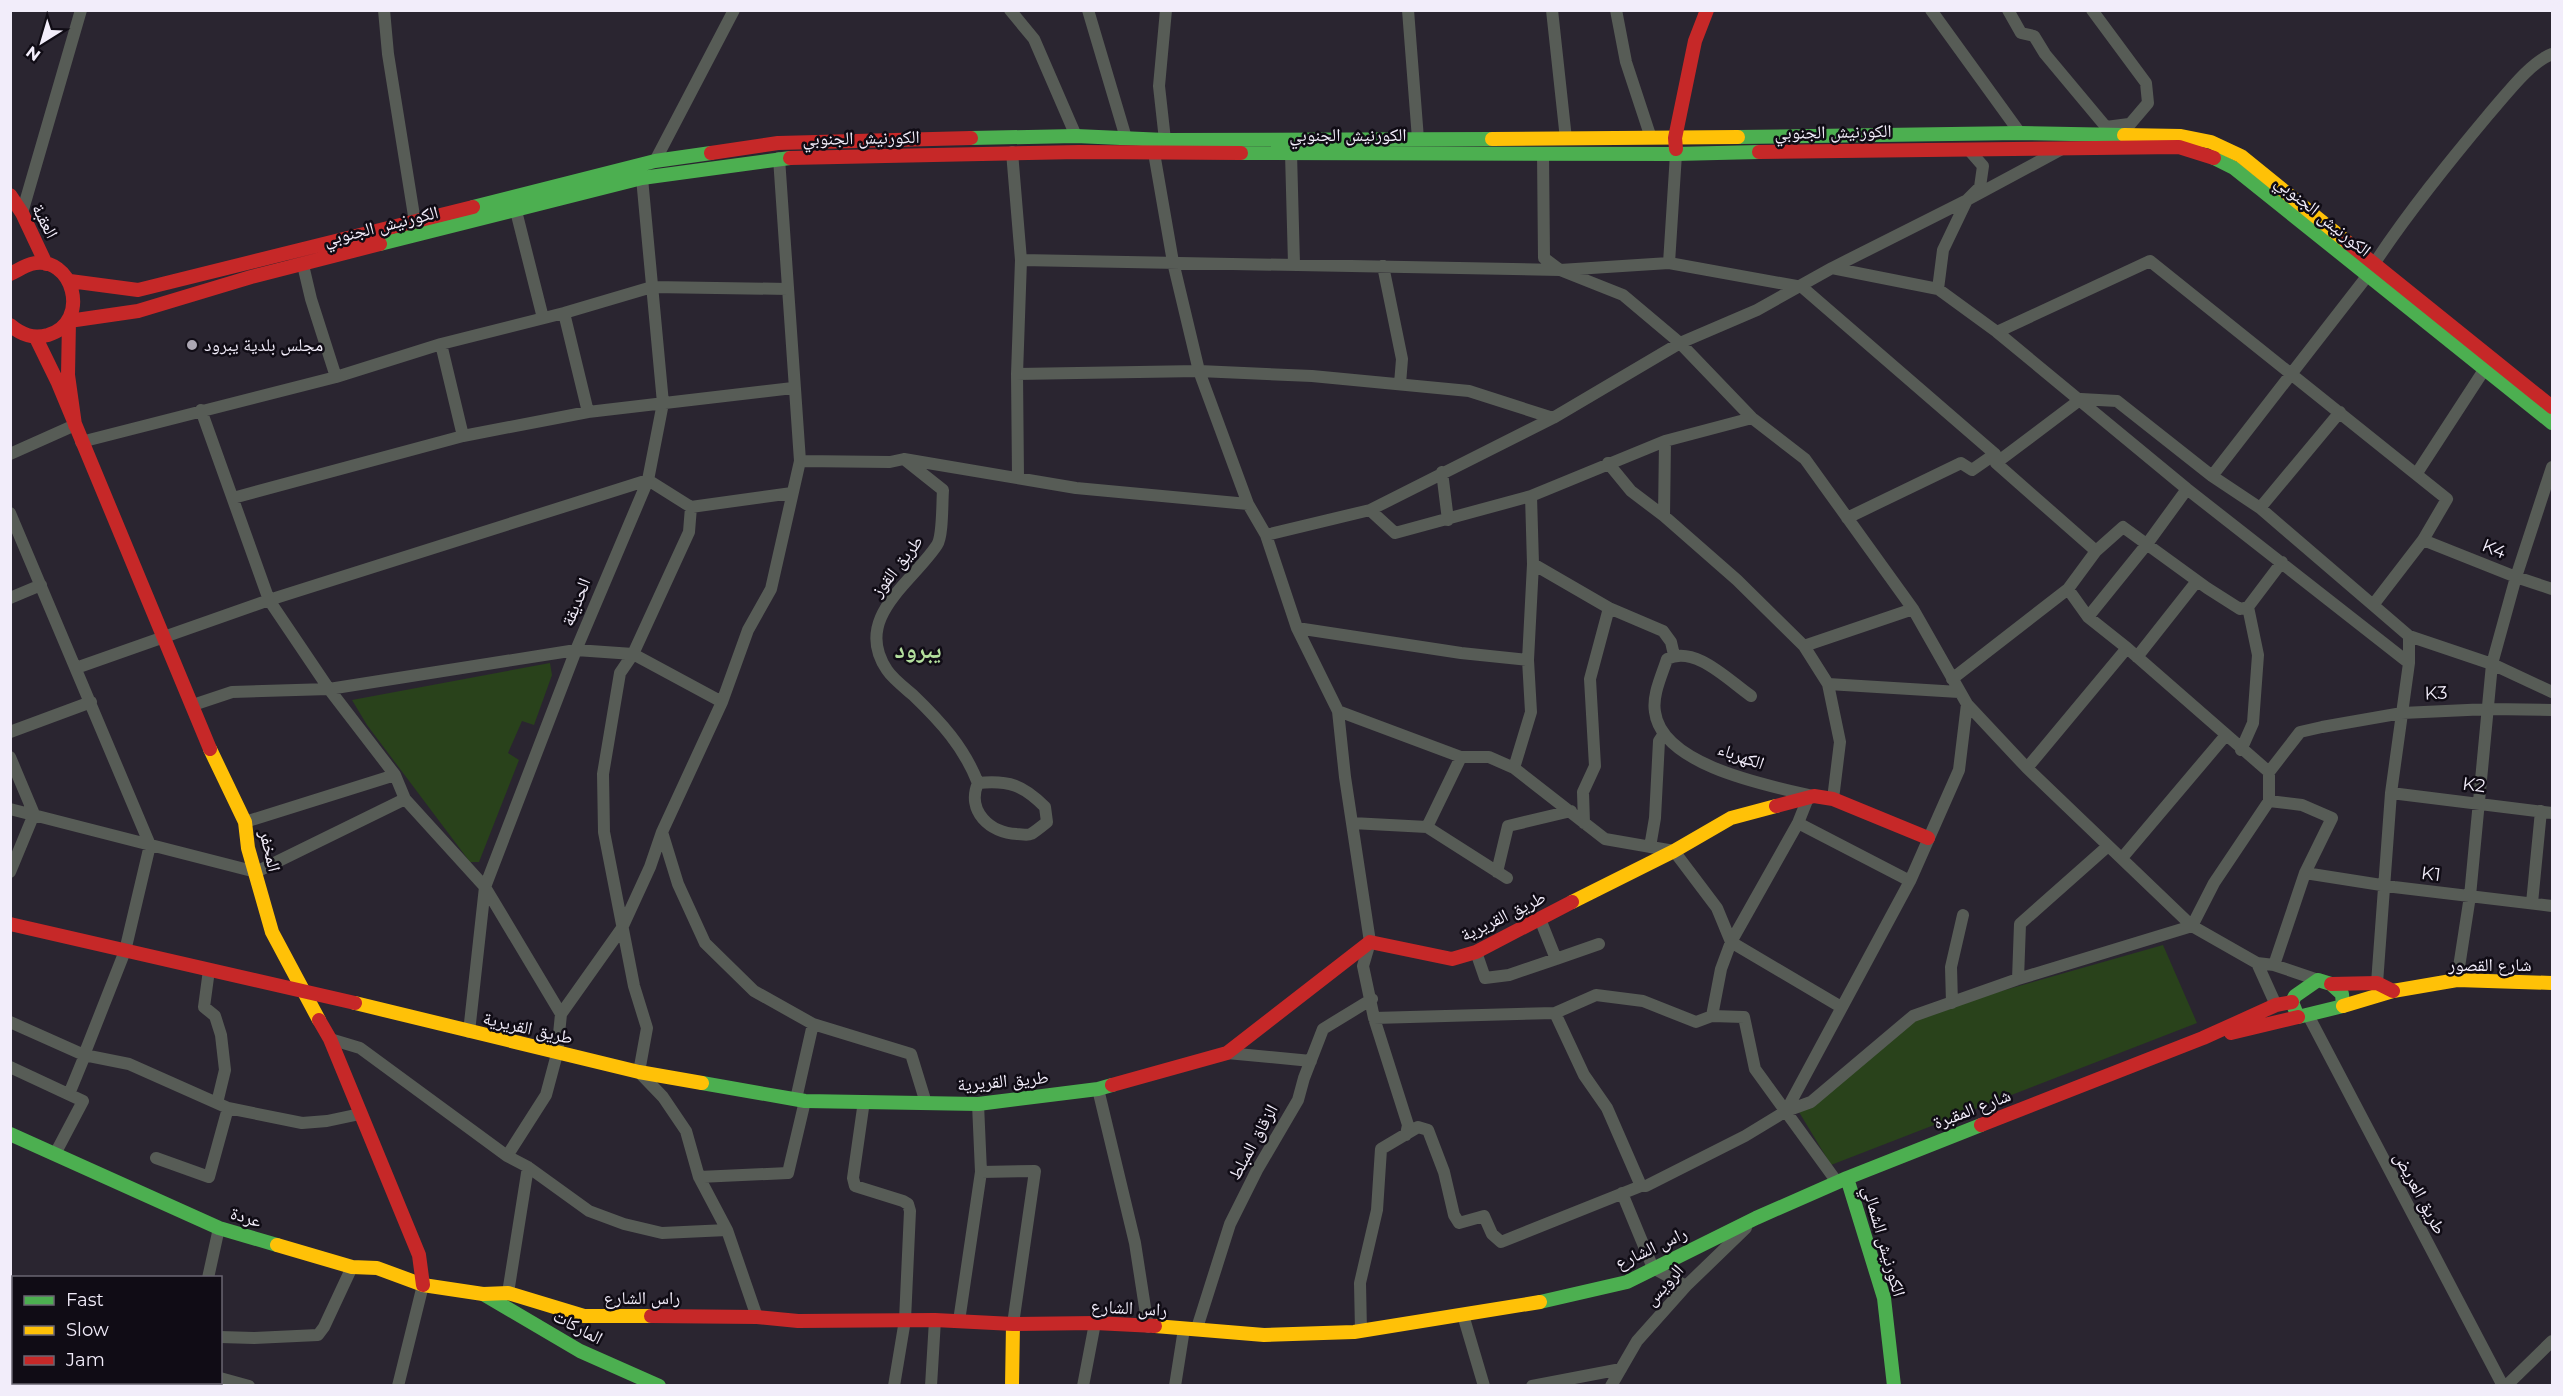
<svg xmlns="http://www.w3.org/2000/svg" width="2563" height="1396" viewBox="0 0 2563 1396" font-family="Montserrat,'Noto Naskh Arabic',sans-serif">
	<rect width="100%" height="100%" fill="#2a2530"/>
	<!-- green -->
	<path fill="#29421b" d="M550 663 552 675 534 725 522 721 508 753 519 760 479 862H470L367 725 352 700Z
		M2163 945 2197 1023 1831 1165 1799 1112 1924 1013Z"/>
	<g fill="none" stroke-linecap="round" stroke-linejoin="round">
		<!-- street -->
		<path stroke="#575c56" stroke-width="12" d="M384 10 388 54 415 222
			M1010 10 1034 39 1076 136
			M1088 10 1126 138
			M1408 10 1418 139
			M1552 10 1566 139
			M1616 10 1626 62 1651 138
			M1931 10 2020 133
			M2008 10 2021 33 2034 36 2045 54 2106 127 2129 124
			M2092 10 2146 83 2148 103 2125 130
			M1165 140 1159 86 1166 10
			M1153 147 1173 262 1199 371 1248 504 1266 535 1297 628 1338 711 1345 777 1370 942 1363 966 1374 1018 1408 1125 1406 1135
			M1012 152 1021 260 1017 374 1018 477
			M1291 153 1294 264
			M1543 153 1544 258 1560 270 1623 295 1680 343 1752 418 1805 459 1913 609 1967 704 2027 768 2192 926 2257 963 2274 965 2318 980
			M655 161 734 10
			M516 211 543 318
			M22 213 81 10
			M1021 260 1560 270 1669 263 1802 287 1995 454 1996 463 2096 551
			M1669 263 1676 154
			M2374 264C2409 211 2448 163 2489 114 2505 96 2530 62 2552 54
			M303 265 311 299 336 377
			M1383 266 1402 359 1400 384
			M1832 268 1938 289 1997 332 2187 489 2409 663
			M1938 289 1943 250 1967 200 1980 187 1983 166 1969 150
			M564 313 588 412
			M1997 332 2150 261 2447 499 2423 540 2373 605 2409 636V663L2391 793 2377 983
			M441 344 463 436
			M1017 374 1199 371 1312 376 1469 391 1553 418
			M201 410 269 600 329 689 395 775 405 799 485 887 561 1014 557 1054 546 1095 507 1156
			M81 442 336 377 441 344 564 313 652 287 788 289
			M10 454 75 425
			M904 459 943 490C942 503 943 536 937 545 912 583 852 618 887 670 893 679 905 688 913 695 941 722 964 747 978 783 966 811 990 833 1017 834 1021 834 1027 836 1031 834 1036 831 1042 826 1047 822L1045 807C1023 785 1009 780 978 783
			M800 461 890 462 904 459 1076 488 1248 504
			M1608 463 1631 491 1664 516 1737 580 1804 646 1828 684 1840 742 1833 799
			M1996 463 2081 399 2117 401 2212 476 2260 508 2373 605
			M1442 472 1448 520
			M2417 473 2484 370
			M2212 476 2368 275
			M233 498 463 436 588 412 793 388
			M691 507 689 532 633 654 620 673 603 774 604 832 634 986 647 1028 639 1072 663 1097 686 1131 699 1177 727 1230 757 1317
			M2260 508 2340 412
			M1370 510 1395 533 1531 496 1665 441 1752 418
			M10 513 150 845 125 951 84 1055
			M1664 516 1665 441
			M1847 518 1961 463 1972 470 1995 454
			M1266 535 1370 510 1553 418 1680 343 1757 310 1832 268 1967 200 2062 149
			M2423 540 2516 577 2552 589
			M1533 564 1609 608 1663 631 1671 642 1674 655
			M10 598 41 585
			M2088 617 2147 544 2187 489
			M1297 628 1461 653 1528 660
			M2409 636 2492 664 2552 692
			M1804 646 1913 609
			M2137 657 2197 581
			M76 668 269 600 648 480 691 507 792 493
			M1952 679 2068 589 2096 551 2123 527 2207 588 2240 609 2248 607 2282 562
			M1828 684 1959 692
			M1751 696C1728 680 1695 645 1667 659 1662 675 1652 695 1655 712 1662 766 1770 786 1813 796
			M193 705 232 692 329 689 576 650 633 654 722 702
			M1338 711 1461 757H1489L1514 768 1605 839 1674 851 1717 908 1731 942 1841 1007
			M10 732 91 702
			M2241 750 2253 723 2258 655 2248 607
			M10 757 34 814 10 872
			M1514 768 1531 712 1528 660 1533 564 1531 496
			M2027 768 2127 648
			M2269 772 2300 732 2322 727 2402 713 2489 709 2552 710
			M2391 793 2552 813
			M2269 801 2302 805 2332 818 2305 873 2274 965
			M10 809 256 872 405 799
			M245 822 395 775
			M1352 823 1427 827 1507 878
			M1584 823 1583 792 1595 766 1590 679 1609 608
			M1798 823 1910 881
			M1427 827 1461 757
			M662 832 678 884 705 943 754 991 813 1024 796 1099
			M1650 847 1655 818 1659 741 1663 735
			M2122 858 2226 735
			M1497 872 1508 826 1571 811
			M2305 873 2394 887 2552 906
			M2532 903 2541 811
			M1476 952 1485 978 1509 975 1556 959 1540 919
			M1556 959 1599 944
			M2257 963 2276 1005
			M209 970 204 1007 215 1016 221 1035 225 1070 217 1103
			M2018 979 2020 924 2108 846
			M2457 980 2470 896 2492 664 2516 577 2552 467
			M1952 1003 1951 967 1963 915
			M1555 1013 1584 1075 1607 1108 1641 1186
			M561 1014 622 928 650 867 662 832 722 702 748 630 771 589 800 461 779 158
			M2308 1015 2503 1386
			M1712 1016 1721 969 1731 942 1798 823 1808 798
			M1374 1018 1555 1013 1596 995 1643 1001 1696 1022 1712 1016 1744 1017 1755 1069 1837 1182
			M10 1022 84 1055 129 1064 228 1108 302 1123 327 1121 360 1114
			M813 1024 911 1054 926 1103
			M469 1032 485 887 576 650 648 480 663 403 642 178
			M330 1039 360 1048 507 1156 528 1167 589 1211 624 1224 662 1233 727 1230
			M1227 1053 1311 1061
			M10 1067 83 1101 55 1154
			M1098 1089 1135 1243 1148 1327
			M69 1094 85 1055
			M864 1101 853 1178 855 1186 903 1201 908 1204 910 1211 905 1320 894 1386
			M1786 1111 1811 1102 1913 1016 2018 979 2192 926 2214 883 2269 801V772L2127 648 2088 617 2068 589
			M156 1158 209 1177 228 1108
			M981 1172 1035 1171 1013 1324
			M699 1177 788 1173 805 1101
			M1622 1193 1653 1268 1686 1286
			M208 1278 219 1228
			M508 1293 528 1167
			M1463 1315 1484 1386
			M959 1321 981 1172 978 1104
			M1197 1328 1230 1224 1257 1170 1298 1100 1304 1078 1323 1029 1372 999
			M1361 1331 1360 1283 1377 1210 1381 1149 1418 1127 1428 1130 1444 1172 1454 1215 1459 1223 1484 1216 1492 1234 1501 1242 1641 1186H1646L1745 1136 1786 1111 1910 881 1959 770 1967 704
			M220 1337 254 1338 318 1335 324 1327 352 1267
			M220 1378 249 1386
			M46 1386 56 1382
			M184 1386 185 1382
			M398 1386 423 1285
			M931 1386 935 1320
			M1083 1386 1095 1323
			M1175 1386 1184 1329
			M1532 1386 1621 1369
			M1611 1386 1637 1341 1686 1286 1746 1228
			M2506 1386 2552 1341"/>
		<!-- fast -->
		<path stroke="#4caf50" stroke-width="14" d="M1738 137 2020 133 2124 135
			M971 138 1076 136 1165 140 1492 139
			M1241 153 1676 154 1759 152
			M2214 158 2234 168 2552 423
			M473 207 655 161 711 153
			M380 244 642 178 790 158
			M2318 980 2331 984 2342 994 2343 1006 2298 1017 2292 1002 2295 996Z
			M702 1083 805 1101 978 1104 1098 1089 1112 1085
			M10 1134 219 1228 277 1245
			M1847 1178 1884 1298 1894 1386
			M483 1294 580 1351 659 1386
			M1540 1302 1627 1282 1756 1218 1847 1178 1981 1125"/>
		<!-- slow -->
		<path stroke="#ffc107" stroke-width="14" d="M2124 135 2181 136 2211 142 2241 156 2347 242
			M1492 139 1738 137
			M210 749 245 822 248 848 272 932 319 1020
			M1572 902 1674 851 1731 818 1776 806
			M355 1003 639 1072 702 1083
			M2343 1006 2393 991 2457 980 2552 983
			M277 1245 352 1267 377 1268 423 1285 483 1294 508 1293 584 1316H651
			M1155 1326 1264 1335 1354 1332 1540 1302
			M10 1385 13 1386
			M1012 1386 1013 1324"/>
		<!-- jam -->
		<path stroke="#c62828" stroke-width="14" d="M1676 149 1675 138 1695 41 1707 10
			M1759 152 2179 147 2214 158
			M711 153 778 143 971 138
			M790 158 1079 152 1241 153
			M10 195 22 213 46 264
			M2347 242 2552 407
			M10 274C17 271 24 266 31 264 73 253 92 322 48 335 33 339 22 335 10 325
			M70 281 138 290 473 207
			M36 338 58 383 210 749
			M75 425 68 375 69 321 138 311 251 277 380 244
			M1776 806 1814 796 1833 799 1928 838
			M10 924 355 1003
			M2331 984 2377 983 2393 991
			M319 1020 330 1039 419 1255 423 1285
			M2231 1033 2298 1017
			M1112 1085 1227 1053 1370 942 1452 959 1476 952 1572 902
			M1981 1125 2203 1038 2276 1005 2292 1002
			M651 1316 757 1317 798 1321 935 1320 1013 1324 1095 1323 1155 1326"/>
	</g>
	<!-- markers -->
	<circle fill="#aca7b3" stroke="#100c15" stroke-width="2" cx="192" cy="345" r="6"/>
	<g text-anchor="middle" stroke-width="5" stroke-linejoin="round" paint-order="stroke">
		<!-- street labels -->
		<g font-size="18" fill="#f2edfa" stroke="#100c15">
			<text transform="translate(1833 132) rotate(-1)" y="6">الكورنيش الجنوبي</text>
			<text x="1348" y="141">الكورنيش الجنوبي</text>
			<text transform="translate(861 138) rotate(-1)" y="6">الكورنيش الجنوبي</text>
			<text transform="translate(2323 216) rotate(39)" y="6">الكورنيش الجنوبي</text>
			<text transform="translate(45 221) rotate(63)" y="6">العقبة</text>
			<text transform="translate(381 226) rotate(-14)" y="6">الكورنيش الجنوبي</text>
			<text transform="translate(2494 549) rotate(22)" y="6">K4</text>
			<text transform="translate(897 566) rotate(-52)" y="6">طريق القوز</text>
			<text transform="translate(576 602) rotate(-68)" y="6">الحديقة</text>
			<text transform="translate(2436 693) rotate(-2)" y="6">K3</text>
			<text transform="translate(1741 756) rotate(20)" y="6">الكهرباء</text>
			<text transform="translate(2474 785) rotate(7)" y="6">K2</text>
			<text transform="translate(270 851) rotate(77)" y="6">المخفر</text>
			<text transform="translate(2431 874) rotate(7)" y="6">K1</text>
			<text transform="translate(1503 916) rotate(-26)" y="6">طريق القريرية</text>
			<text x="2490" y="971">شارع القصور</text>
			<text transform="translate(528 1028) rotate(13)" y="6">طريق القريرية</text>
			<text transform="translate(1003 1081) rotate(-5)" y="6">طريق القريرية</text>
			<text transform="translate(1972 1109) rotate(-21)" y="6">شارع المقبرة</text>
			<text transform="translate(1253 1142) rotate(-61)" y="6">الزقاق المبلط</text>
			<text transform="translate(2420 1193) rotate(62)" y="6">طريق العريض</text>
			<text transform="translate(246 1217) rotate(17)" y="6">عردة</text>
			<text transform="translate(1884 1241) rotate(74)" y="6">الكورنيش الشمالي</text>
			<text transform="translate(1651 1248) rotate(-25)" y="6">راس الشارع</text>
			<text transform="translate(1664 1285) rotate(-48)" y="6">الرويس</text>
			<text x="642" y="1304">راس الشارع</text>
			<text transform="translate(1129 1308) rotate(3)" y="6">راس الشارع</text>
			<text transform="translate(578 1327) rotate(28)" y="6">الماركات</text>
		</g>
		<!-- poi labels -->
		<g font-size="18" fill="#f2edfa" stroke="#100c15" text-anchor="start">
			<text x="204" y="351">مجلس بلدية يبرود</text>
		</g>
		<!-- district labels -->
		<g font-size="24" font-weight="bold" fill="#b4e09e" stroke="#100c15">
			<text x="918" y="658">يبرود</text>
		</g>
	</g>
	<!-- border -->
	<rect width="2563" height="1396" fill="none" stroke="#f2edfa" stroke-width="24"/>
	<!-- legend -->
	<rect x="12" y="1276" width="210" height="108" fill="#100c15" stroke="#6a6671" stroke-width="1.5"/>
	<rect x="24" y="1296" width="30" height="9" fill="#4caf50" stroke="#6a6671" stroke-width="1.5"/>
	<text x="66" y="1306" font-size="18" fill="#f2edfa">Fast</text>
	<rect x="24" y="1326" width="30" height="9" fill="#ffc107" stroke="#6a6671" stroke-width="1.5"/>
	<text x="66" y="1336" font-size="18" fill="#f2edfa">Slow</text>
	<rect x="24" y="1356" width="30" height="9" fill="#c62828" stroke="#6a6671" stroke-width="1.5"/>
	<text x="66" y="1366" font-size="18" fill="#f2edfa">Jam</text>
	<!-- north arrow -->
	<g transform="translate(42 42) rotate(217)" stroke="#100c15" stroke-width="4.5" paint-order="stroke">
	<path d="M0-4.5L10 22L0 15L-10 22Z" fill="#f2edfa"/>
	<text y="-9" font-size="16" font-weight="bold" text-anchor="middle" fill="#f2edfa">N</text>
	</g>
</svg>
